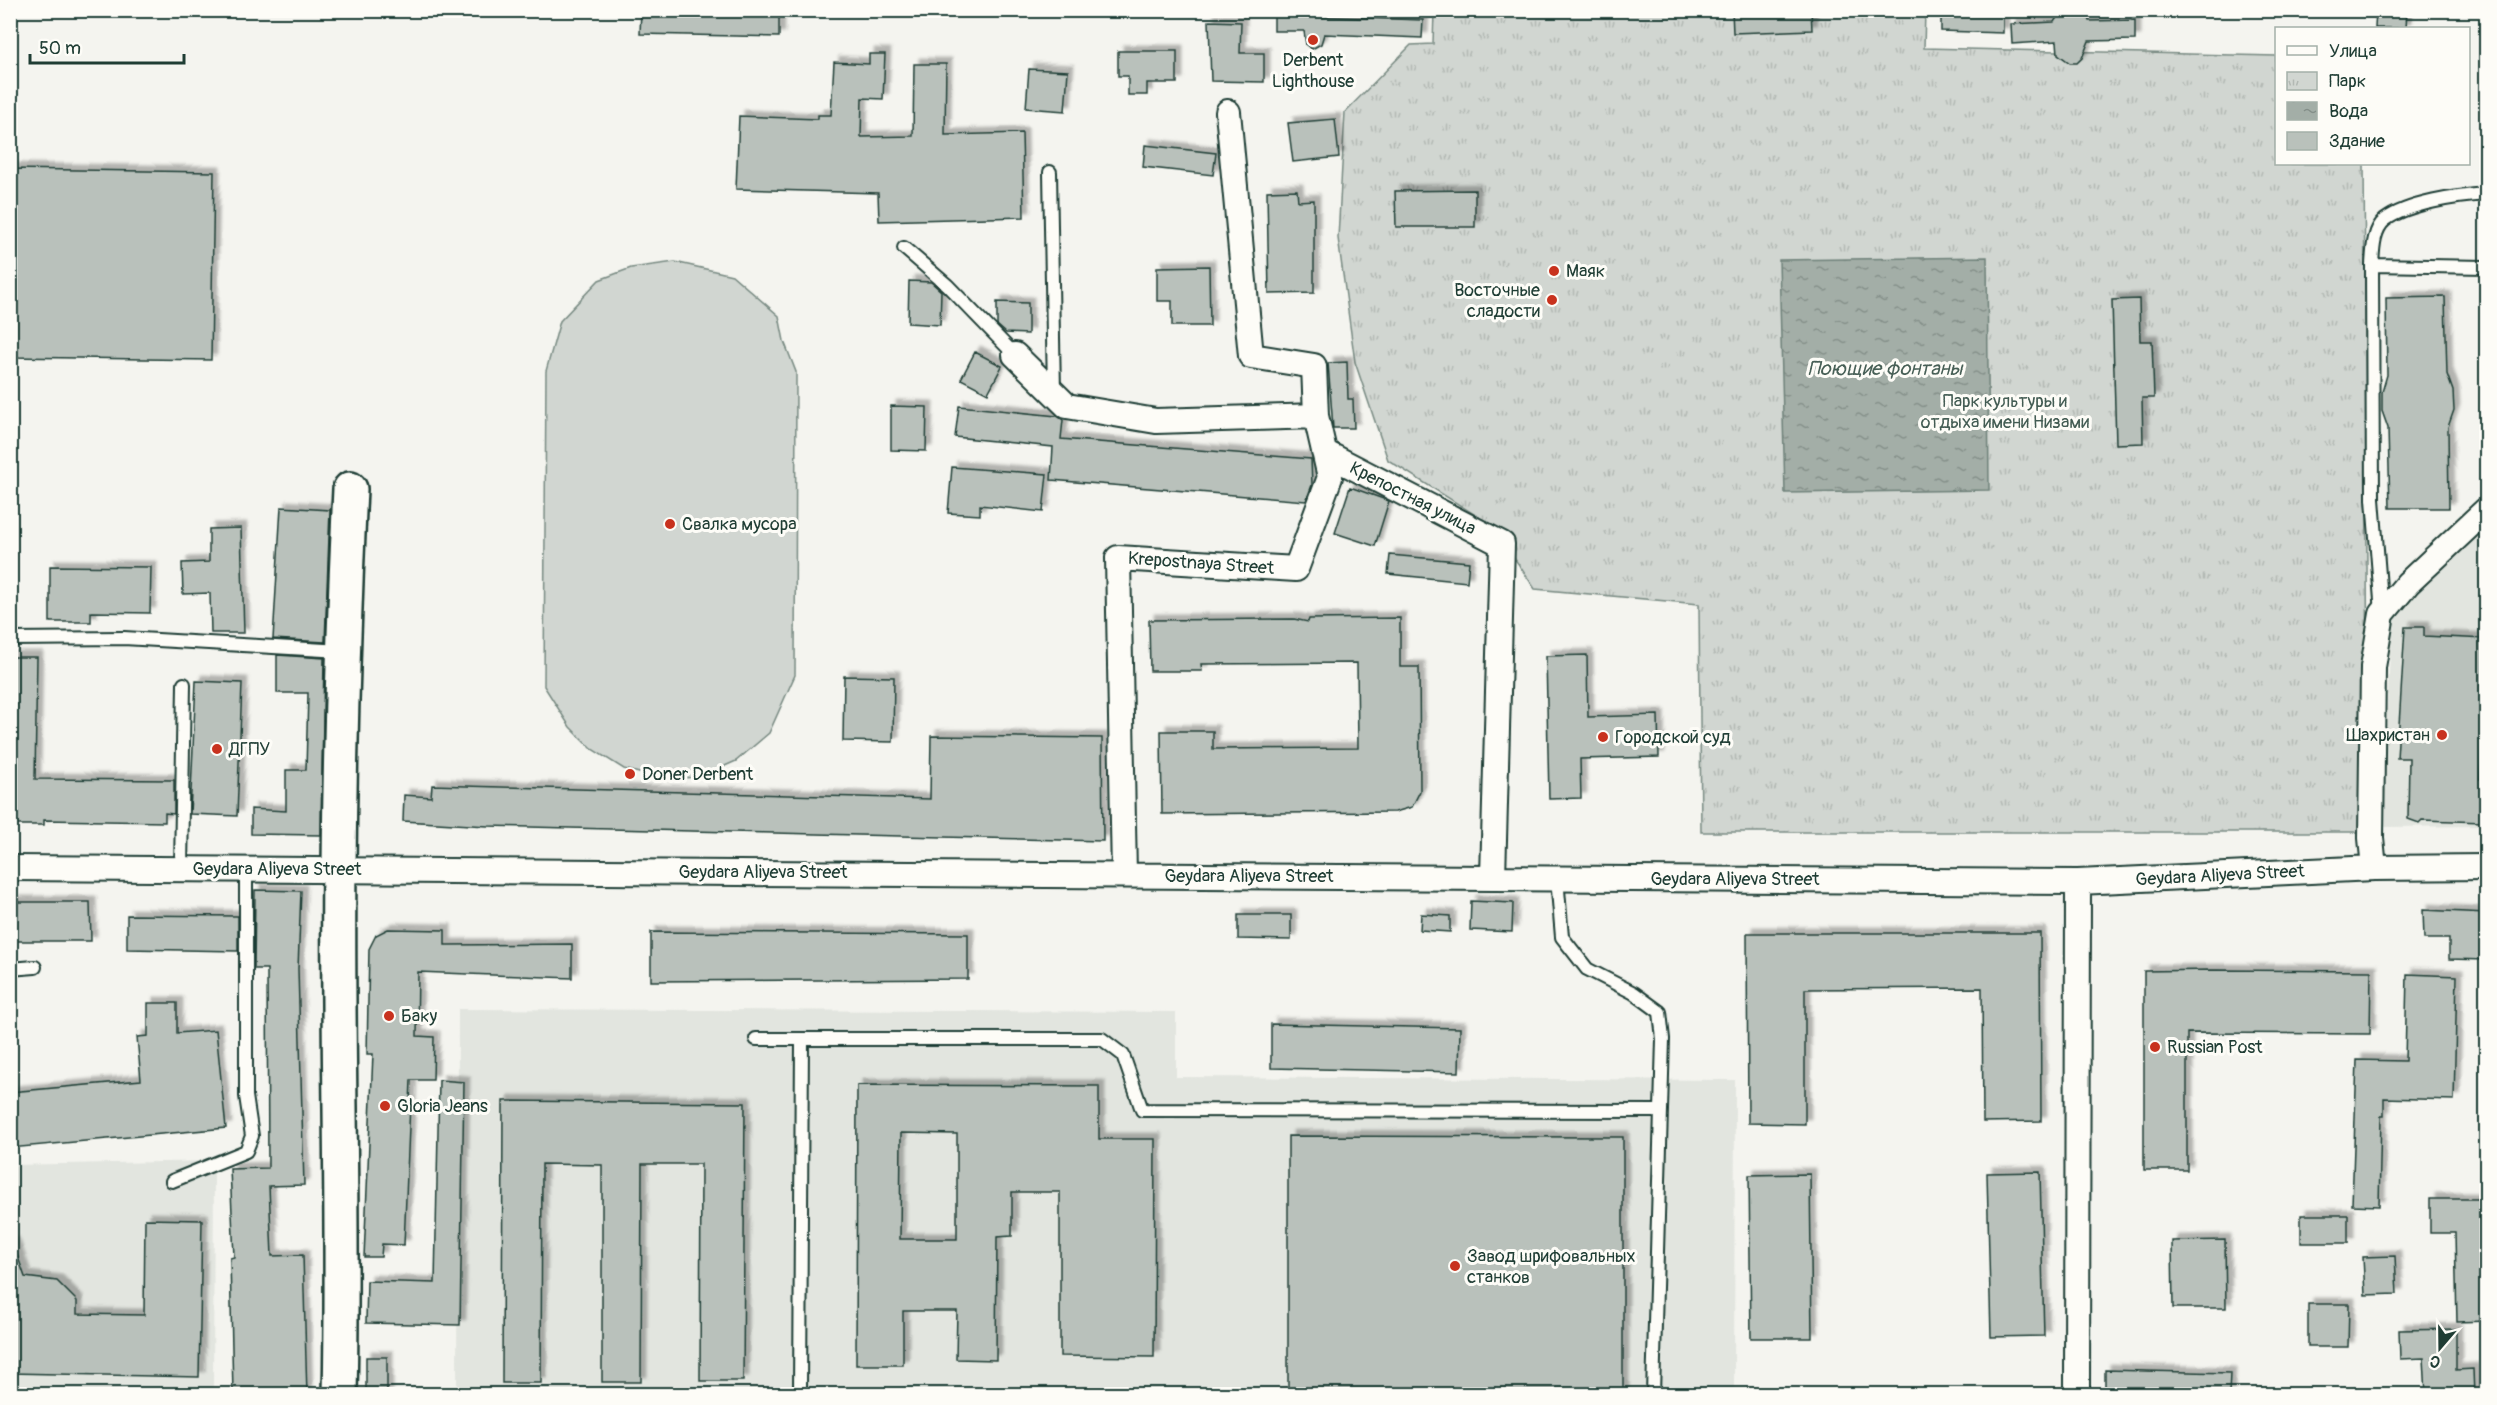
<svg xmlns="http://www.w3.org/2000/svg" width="2497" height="1405" viewBox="0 0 2497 1405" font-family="Pangolin,sans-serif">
	<defs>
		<pattern id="park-tufts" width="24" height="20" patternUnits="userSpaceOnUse" patternTransform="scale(1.5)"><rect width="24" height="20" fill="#d1d6d1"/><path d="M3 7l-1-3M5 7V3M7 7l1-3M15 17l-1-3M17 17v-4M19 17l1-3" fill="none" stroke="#b3b9b4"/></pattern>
		<pattern id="water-ripples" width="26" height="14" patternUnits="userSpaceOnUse" patternTransform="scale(1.5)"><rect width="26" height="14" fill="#a3aea7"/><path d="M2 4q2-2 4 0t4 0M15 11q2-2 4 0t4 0" fill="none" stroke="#848f89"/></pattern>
		<filter id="shadow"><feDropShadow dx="5.5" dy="-5.5" stdDeviation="1.5" flood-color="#0004"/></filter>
	</defs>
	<rect width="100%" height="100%" fill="#f4f4ef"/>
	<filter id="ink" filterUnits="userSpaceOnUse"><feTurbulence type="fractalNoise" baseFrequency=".0167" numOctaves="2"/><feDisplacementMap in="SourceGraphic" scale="12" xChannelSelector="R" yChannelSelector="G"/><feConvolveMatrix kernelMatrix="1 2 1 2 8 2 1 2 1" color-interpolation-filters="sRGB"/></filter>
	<g filter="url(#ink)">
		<!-- built -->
		<path fill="#e2e5df" d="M2486 526V826L2381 827 2392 614Z
			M458 1009 1176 1012V1077L1735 1080 1734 1394H457Z
			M214 1161 213 1394H11L10 1165Z"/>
		<!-- park -->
		<path fill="url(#park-tufts)" stroke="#788a82" stroke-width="1.5" d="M1434 11H1925L1924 48 2276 56V164H2364L2369 832H1701L1699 604 1535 589 1493 526 1388 460 1355 362 1338 238 1345 112 1411 45 1433 44Z"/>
		<!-- pitch -->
		<path fill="#d1d6d1" stroke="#788a82" stroke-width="1.5" d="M675 262 732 275 779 316 784 341 796 372 795 675 769 733 736 761 700 777 662 779 624 769 592 749 570 727 544 686 546 371 560 321 599 280 631 268Z"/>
		<!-- water -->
		<path fill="url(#water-ripples)" stroke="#6e8179" stroke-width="1.5" d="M1987 257 1989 490 1785 493 1779 260Z"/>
		<!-- building -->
		<path fill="#b9c1bb" stroke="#1f3d34" stroke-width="1.5" fill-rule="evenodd" filter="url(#shadow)" d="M641 10H779V37L640 34Z
			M1732 10H1811L1812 30 1733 33Z
			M1941 10H2003V33L1941 31Z
			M2062 10 2086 12 2089 21 2135 20V40L2089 41 2082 58 2077 63H2070L2058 54 2057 41 2012 44 2011 24 2054 22Z
			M2376 10H2407L2406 28H2375Z
			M1274 15 1423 20 1422 38 1324 34 1321 44 1312 49 1306 45 1304 31H1274Z
			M1209 21 1241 22 1240 53H1264V82L1211 81Z
			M1118 51H1177V83H1147V95H1128V76H1118Z
			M869 54H885L883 99 862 98 861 137 913 136 914 64H946L945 135 1022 133 1024 217 879 221 878 193 736 189 739 116 818 119V115H831L834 62 869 64Z
			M1029 69 1068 71 1065 111 1026 108Z
			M1335 119 1339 157 1293 162 1288 123Z
			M1145 145 1216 153 1213 175 1143 167Z
			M10 169 214 172 211 360 10 357Z
			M1297 190 1298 201 1314 200V293L1269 294 1267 191Z
			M1475 190V227H1396L1395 191Z
			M1209 266 1210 326H1172V301H1157V267Z
			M909 281 931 282 941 291 940 325 908 323Z
			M2445 297 2447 374 2453 391 2454 410 2448 427 2449 508H2390L2388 428 2382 411V392L2387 375 2386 298Z
			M2139 299 2140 341H2152L2154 398H2142L2143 443 2116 444 2112 300Z
			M997 302 1028 303V334L1006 333 997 325Z
			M975 352 1002 366 988 393 961 379Z
			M1347 362 1348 399H1353L1354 428H1333L1328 363Z
			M891 406 927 407 926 451 891 450Z
			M959 406 1057 416 1063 420 1061 439 1311 459 1312 485 1306 501 1051 480 1053 447 955 437Z
			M952 467 1047 474 1043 512 980 505V515L948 513Z
			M1350 487 1389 501 1375 546 1335 533Z
			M281 507 330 510 325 642 273 639Z
			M241 528 244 633H211L210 593 183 594 182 563 209 562V529Z
			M1390 555 1469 562 1467 582 1388 574Z
			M50 566 151 567 150 613 91 612V622H50Z
			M1400 618V667H1419L1420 791 1412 807 1395 812 1162 814 1161 731H1213V749L1358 748 1357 663 1201 664 1202 671H1150L1149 620 1294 619 1308 622 1309 619Z
			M2405 627H2424V636L2487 639 2480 779H2486L2484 822 2422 820 2419 823 2408 819 2409 758H2397Z
			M277 655 324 658 321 835 251 834V809L286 811V770H306L308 693H277Z
			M1587 655 1588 717 1658 715 1659 757 1580 759 1581 798 1549 799 1546 656Z
			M10 657H37L35 779 174 780V814L165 813V822L44 820V825H10Z
			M844 676 894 677 893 742 843 741Z
			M196 681 242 683 237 816 190 814Z
			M931 736 1102 738 1103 841 488 826 403 821 404 795 431 797 432 785 930 799Z
			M255 890 301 891 298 969 304 1185 269 1186 272 1256 303 1255 307 1395 233 1394 230 1258 234 1257 230 1169 268 1168 267 969H254Z
			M1471 901 1513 903 1512 932 1470 930Z
			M10 902H90L91 941H10Z
			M2423 910 2487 913V960L2449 959V939H2424Z
			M1421 914 1450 916V932L1420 930Z
			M127 915 238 916V951L127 949Z
			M1238 915H1291V940L1238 939Z
			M388 929 445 930V945L572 944V978L418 972 417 1036 434 1037 433 1080H411L404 1245 382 1244 381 1257H364L373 1054H367L369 949 376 935Z
			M651 932 968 934V979L651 981Z
			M1747 933H2040L2041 1121 1983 1122 1982 988 1805 989V1124L1748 1123Z
			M2213 970 2371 971 2370 1034 2187 1033V1170H2144V971Z
			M2407 974 2457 976 2454 1100 2384 1098V1116H2381L2379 1206 2352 1205 2357 1060 2405 1061Z
			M148 1003H177V1033L216 1030 226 1128 10 1148V1092L141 1080 137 1037 148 1036Z
			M1271 1024 1460 1028 1459 1072 1271 1068Z
			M439 1080 464 1082 460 1325 366 1323 367 1281 435 1283Z
			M857 1085 1099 1086V1139H1155L1154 1357 1060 1356V1192H1012V1236L997 1237 996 1360 956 1359 957 1311H903V1365H856ZM901 1133 957 1134V1239H900Z
			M503 1101 745 1103 743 1381H700L701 1164H642L641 1382H602V1165L542 1164 541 1383H502Z
			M1288 1136 1623 1137V1395H1288Z
			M2040 1172 2044 1336 1991 1337 1987 1173Z
			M1810 1174 1812 1338H1751L1749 1175Z
			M2430 1199H2486L2487 1321 2457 1322 2455 1233H2430Z
			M2301 1215H2348V1243H2301Z
			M145 1219 202 1220 199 1377 10 1373V1243H13L25 1277 57 1281 77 1301V1314L144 1315Z
			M2225 1240 2226 1308H2173L2172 1241Z
			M2395 1256 2397 1294 2365 1295 2363 1257Z
			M2308 1304H2349L2348 1347H2308Z
			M2456 1329V1370L2473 1369 2474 1395H2426L2424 1358 2400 1359 2399 1330Z
			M366 1357H387V1395H366Z
			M2105 1370 2230 1373 2229 1395 2105 1392Z"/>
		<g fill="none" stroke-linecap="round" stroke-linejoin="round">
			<defs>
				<path id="lane" d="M1050 172 1054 392
					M904 248 947 285 1015 355
					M2372 265C2373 250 2373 230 2385 220 2408 203 2458 196 2486 194
					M2382 613 2373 499 2372 265 2486 267
					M10 639 124 638 341 651
					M181 868 184 684
					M1557 878 1562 937 1587 969 1634 993 1660 1012 1663 1039 1653 1394
					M10 969 35 967
					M756 1039H1102L1123 1055 1142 1110 1661 1111
					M172 1181 246 1151 252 1136 246 1096V869
					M800 1394 802 1039"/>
				<path id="street" d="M1228 112 1251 356 1314 366 1316 416
					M1015 355 1067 406 1156 421 1316 416 1330 477 1296 569 1118 558 1124 875
					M1324 452 1502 544 1493 877
					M10 868 2078 882 2374 868 2486 867
					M2374 868 2371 838 2373 667 2382 614 2408 583 2486 510
					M2077 1394 2078 882"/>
				<path id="secondary" d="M340 1394C344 1218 337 1043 339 867 340 741 344 615 350 489"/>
			</defs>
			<!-- lane casing -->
			<use href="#lane" stroke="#1f3d34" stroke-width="16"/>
			<!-- street casing -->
			<use href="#street" stroke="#1f3d34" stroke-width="28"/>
			<!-- secondary casing -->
			<use href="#secondary" stroke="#1f3d34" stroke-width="38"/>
			<!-- lane -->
			<use href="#lane" stroke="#fdfcf7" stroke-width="12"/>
			<!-- street -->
			<use href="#street" stroke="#fdfcf7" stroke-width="24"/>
			<!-- secondary -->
			<use href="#secondary" stroke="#fdfcf7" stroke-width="33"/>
		</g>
	</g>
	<!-- markers -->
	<g fill="#c8321e" stroke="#fdfcf7" stroke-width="2">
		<circle cx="1313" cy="40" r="6"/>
		<circle cx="1554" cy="271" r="6"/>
		<circle cx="1552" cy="300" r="6"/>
		<circle cx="670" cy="524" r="6"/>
		<circle cx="2442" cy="735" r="6"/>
		<circle cx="1603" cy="737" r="6"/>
		<circle cx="217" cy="749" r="6"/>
		<circle cx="630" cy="774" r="6"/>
		<circle cx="389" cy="1016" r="6"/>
		<circle cx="2155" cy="1047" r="6"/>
		<circle cx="385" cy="1106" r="6"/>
		<circle cx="1455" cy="1266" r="6"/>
	</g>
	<g text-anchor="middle" stroke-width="6" stroke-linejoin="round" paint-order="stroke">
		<!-- poi labels -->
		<g font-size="18" fill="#1f3d34" stroke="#fdfcf7" text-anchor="start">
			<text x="1313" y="66" text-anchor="middle">Derbent<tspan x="1313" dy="21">Lighthouse</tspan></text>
			<text x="1566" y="277">Маяк</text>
			<text x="1540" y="296" text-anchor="end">Восточные<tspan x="1540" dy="21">сладости</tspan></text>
			<text x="682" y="530">Свалка мусора</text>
			<text x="2430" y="741" text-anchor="end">Шахристан</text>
			<text x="1615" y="743">Городской суд</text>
			<text x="229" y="755">ДГПУ</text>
			<text x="642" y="780">Doner Derbent</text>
			<text x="401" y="1022">Баку</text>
			<text x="2167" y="1053">Russian Post</text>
			<text x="397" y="1112">Gloria Jeans</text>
			<text x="1467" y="1262">Завод шрифовальных<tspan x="1467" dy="21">станков</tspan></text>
		</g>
		<!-- park labels -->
		<g font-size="18" fill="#435c53" stroke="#fdfcf7">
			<text x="2005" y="407">Парк культуры и<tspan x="2005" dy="21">отдыха имени Низами</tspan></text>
		</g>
		<!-- street labels -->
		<g font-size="18" fill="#1f3d34" stroke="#fdfcf7">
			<text transform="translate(1413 498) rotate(27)" y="6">Крепостная улица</text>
			<text transform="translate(1201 563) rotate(4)" y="6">Krepostnaya Street</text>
			<text x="277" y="875">Geydara Aliyeva Street</text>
			<text x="763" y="878">Geydara Aliyeva Street</text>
			<text transform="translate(2220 875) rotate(-3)" y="6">Geydara Aliyeva Street</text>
			<text x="1249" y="882">Geydara Aliyeva Street</text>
			<text x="1735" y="885">Geydara Aliyeva Street</text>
		</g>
		<!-- water labels -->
		<g font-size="20" font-style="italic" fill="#475f56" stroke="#fdfcf7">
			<text x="1885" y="375">Поющие фонтаны</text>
		</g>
	</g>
	<!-- margin -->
	<rect width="2497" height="1405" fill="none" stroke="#fdfcf7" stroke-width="36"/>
	<rect x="18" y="18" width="2461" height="1369" fill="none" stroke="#1f3d34" stroke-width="2" filter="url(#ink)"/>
	<!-- legend -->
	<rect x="2275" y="27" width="195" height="138" fill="#fdfcf7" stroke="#a4b0a9" stroke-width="1.5"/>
	<rect x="2287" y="46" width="30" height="9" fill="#fdfcf7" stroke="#a4b0a9" stroke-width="1.5"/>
	<text x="2329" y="57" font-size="18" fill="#1f3d34">Улица</text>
	<rect x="2287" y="72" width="30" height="18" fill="url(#park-tufts)" stroke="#a4b0a9" stroke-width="1.5"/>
	<text x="2329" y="87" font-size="18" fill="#1f3d34">Парк</text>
	<rect x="2287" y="102" width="30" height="18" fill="url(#water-ripples)" stroke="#a4b0a9" stroke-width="1.5"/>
	<text x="2329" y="117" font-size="18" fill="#1f3d34">Вода</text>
	<rect x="2287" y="132" width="30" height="18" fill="#b9c1bb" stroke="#a4b0a9" stroke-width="1.5"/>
	<text x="2329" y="147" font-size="18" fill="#1f3d34">Здание</text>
	<!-- north arrow -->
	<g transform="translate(2440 1348) rotate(200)" stroke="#fdfcf7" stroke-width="4.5" paint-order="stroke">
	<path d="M0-4.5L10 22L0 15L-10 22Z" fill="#1f3d34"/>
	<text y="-9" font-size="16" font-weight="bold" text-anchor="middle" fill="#1f3d34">С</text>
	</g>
	<!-- scale -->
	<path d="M30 54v9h154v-9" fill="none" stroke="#1f3d34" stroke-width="3"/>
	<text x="39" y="54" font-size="18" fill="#1f3d34" stroke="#fdfcf7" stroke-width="4.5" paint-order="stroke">50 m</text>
</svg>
